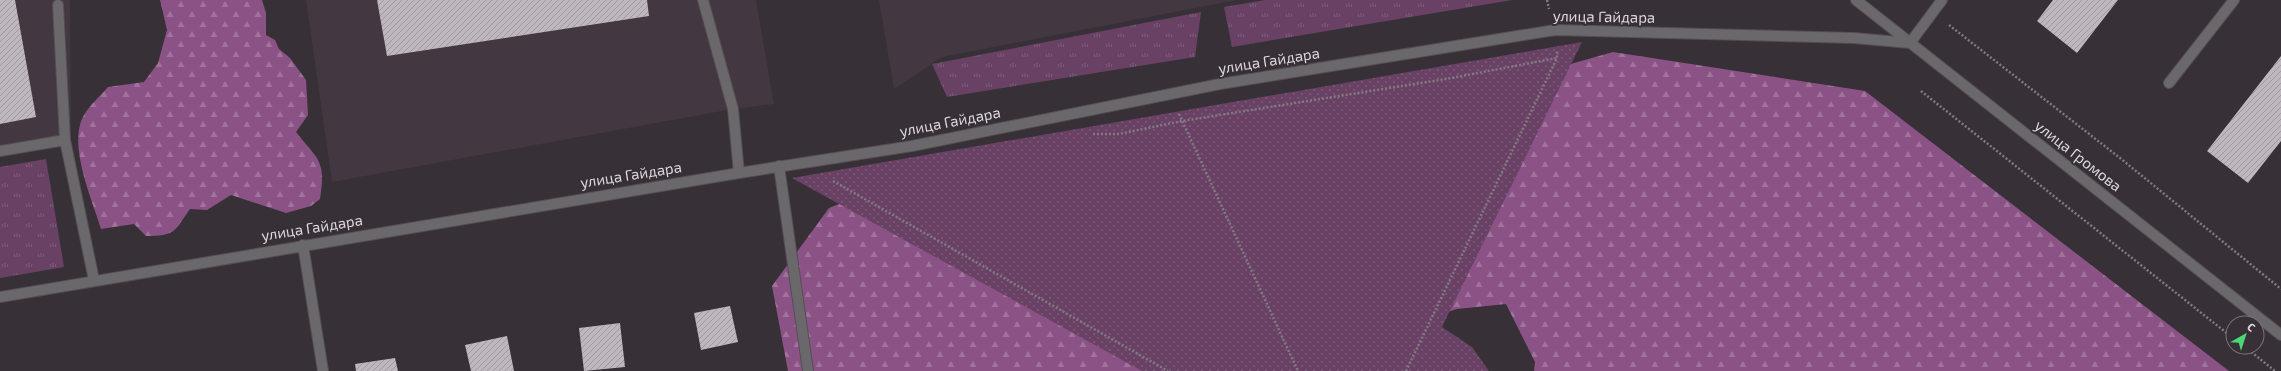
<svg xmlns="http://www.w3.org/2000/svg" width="2281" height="371" viewBox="0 0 2281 371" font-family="'Exo 2',sans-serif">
	<defs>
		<pattern id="grass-tufts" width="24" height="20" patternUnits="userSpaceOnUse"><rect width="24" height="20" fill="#694165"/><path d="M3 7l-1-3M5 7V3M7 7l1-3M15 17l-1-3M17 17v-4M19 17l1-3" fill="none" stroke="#7e5c7b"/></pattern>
		<pattern id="forest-firs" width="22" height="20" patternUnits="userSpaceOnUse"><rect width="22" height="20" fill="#8b5286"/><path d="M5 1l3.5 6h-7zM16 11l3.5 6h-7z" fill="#a0729c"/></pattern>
		<pattern id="park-dots" width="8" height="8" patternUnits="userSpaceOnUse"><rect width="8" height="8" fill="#694165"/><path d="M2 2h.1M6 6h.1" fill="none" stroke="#7e5c7b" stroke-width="1.8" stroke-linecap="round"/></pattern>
		<pattern id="building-hatch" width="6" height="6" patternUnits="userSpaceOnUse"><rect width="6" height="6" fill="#bfb7be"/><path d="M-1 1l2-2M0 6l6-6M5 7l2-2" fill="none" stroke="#a09a9f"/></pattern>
	</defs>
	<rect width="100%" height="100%" fill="#373036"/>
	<!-- built -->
	<path fill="#433741" d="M0 0H70L71 140 0 152Z
		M306 0H756L774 104 733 109 332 182Z
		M879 0H1237L942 57 894 89Z"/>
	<!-- grass -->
	<path fill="url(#grass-tufts)" d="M1265 0H1512L1232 47 1224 7Z
		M1201 12 1195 57 947 97 932 64Z
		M46 159 64 267 0 278V167Z"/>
	<!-- forest -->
	<path fill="url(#forest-firs)" d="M160 0H262L266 13V35L275 40 279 49 290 58 306 80 308 115 296 132C319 161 326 160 320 199L311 206 286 213 231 195 207 210 190 209C174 232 175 236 146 236L134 224 101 229C92 199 67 144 84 115 90 105 100 96 108 87L144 82 158 63 167 30Z
		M1613 52 1865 91 2229 371H1534L1535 362 1506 304 1457 309 1265 371H788L772 286 829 208 914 174 1475 91Z"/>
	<!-- park -->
	<path fill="url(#park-dots)" d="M1582 42 1442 327 1472 347 1489 371H1142L792 178Z"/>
	<!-- building -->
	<path fill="url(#building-hatch)" d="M0 0H15L36 117 0 124Z
		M377 0H647L649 16 387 56Z
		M2053 0H2118L2077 53 2037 21Z
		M2281 56V141L2248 183 2207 151Z
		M730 306 738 342 701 350 694 313Z
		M620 323 625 367 584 371 579 328Z
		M507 336 514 371H471L465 345Z
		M395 358 398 371H356L355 364Z"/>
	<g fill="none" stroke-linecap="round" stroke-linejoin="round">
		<defs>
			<path id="service" d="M703 0 733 109 739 173
				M58 5 65 140 94 280
				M1910 43 1942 0
				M2169 83 2234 0
				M0 151 65 140"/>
			<path id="minor" d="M779 166 808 371
				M303 245 323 371
				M0 297 739 173 912 146 1220 84 1555 30 1854 38 1910 43"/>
			<path id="tertiary" d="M1856 0 2281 335"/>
		</defs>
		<!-- service casing -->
		<use href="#service" stroke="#554e54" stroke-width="12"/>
		<!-- minor casing -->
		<use href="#minor" stroke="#554e54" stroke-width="12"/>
		<!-- tertiary casing -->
		<use href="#tertiary" stroke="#554e54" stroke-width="12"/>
		<!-- path -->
		<path stroke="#817b80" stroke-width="2.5" stroke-dasharray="2 2" stroke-linecap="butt" d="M1547 0 1549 9
			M1949 25 2120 158 2281 289
			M1921 91 2233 338
			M1179 114 1298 371
			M1093 134H1119L1182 121 1446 79 1557 58
			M833 181 1168 371
			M2245 347 2275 371
			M1406 371 1557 58V51"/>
		<!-- service -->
		<use href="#service" stroke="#6b686b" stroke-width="10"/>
		<!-- minor -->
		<use href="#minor" stroke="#6b686b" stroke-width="10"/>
		<!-- tertiary -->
		<use href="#tertiary" stroke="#6b686b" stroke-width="10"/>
	</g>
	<g text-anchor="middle" stroke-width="4" stroke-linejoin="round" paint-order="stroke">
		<!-- street labels -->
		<g font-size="15" fill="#ded9dd" stroke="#373036">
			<text transform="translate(1604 17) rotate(1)" y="5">улица Гайдара</text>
			<text transform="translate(1269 61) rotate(-9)" y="5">улица Гайдара</text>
			<text transform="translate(950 122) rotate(-11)" y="5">улица Гайдара</text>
			<text transform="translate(2078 156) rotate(38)" y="5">улица Громова</text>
			<text transform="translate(631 175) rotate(-9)" y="5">улица Гайдара</text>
			<text transform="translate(312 228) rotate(-9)" y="5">улица Гайдара</text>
		</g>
	</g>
	<!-- north arrow -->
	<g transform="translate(2245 335) rotate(39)"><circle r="19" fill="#373036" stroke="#7a7479"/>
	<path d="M0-3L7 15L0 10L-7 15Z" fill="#4cd676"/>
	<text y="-6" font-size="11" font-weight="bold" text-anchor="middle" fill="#ded9dd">С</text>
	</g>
</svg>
